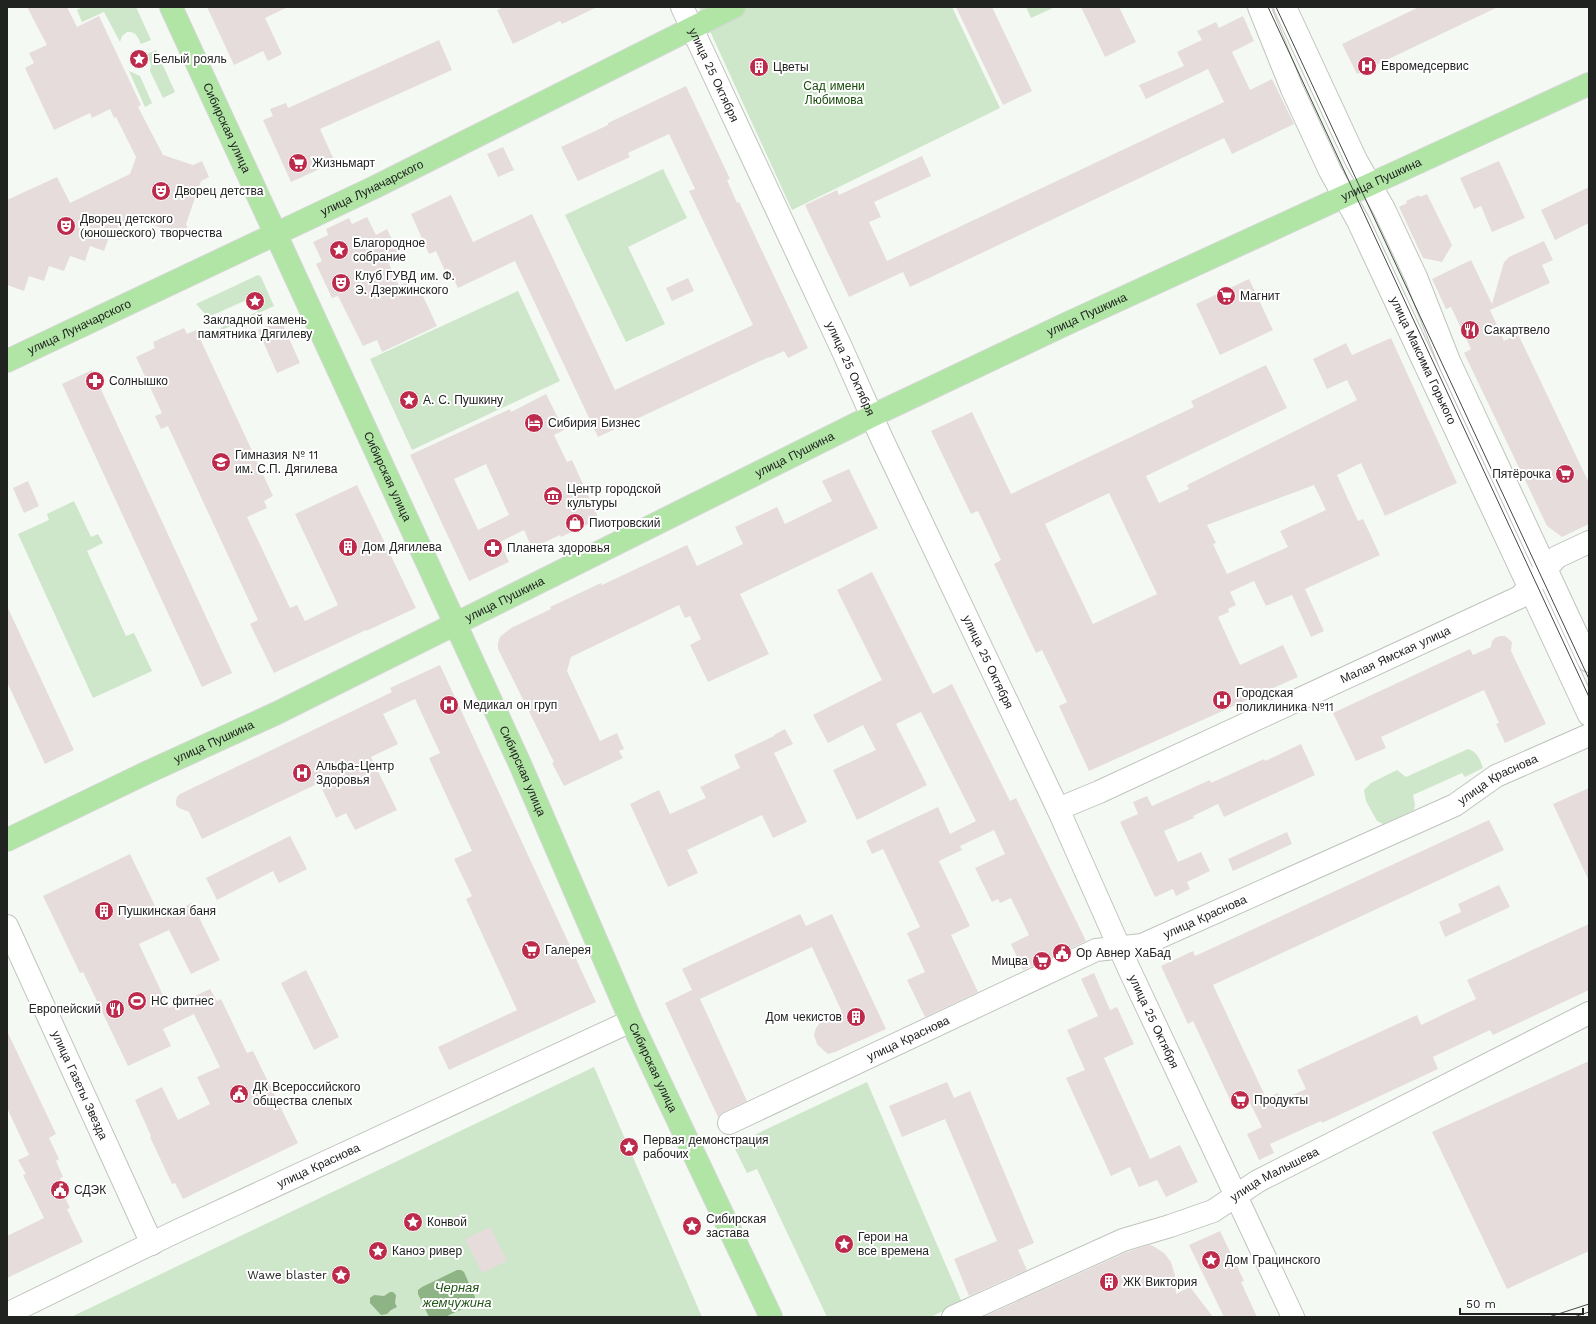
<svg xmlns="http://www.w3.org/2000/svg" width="1596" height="1324" viewBox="0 0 1596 1324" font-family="'Work Sans',sans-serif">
	<rect width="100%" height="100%" fill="#f4faf3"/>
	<!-- green -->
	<path fill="#cee6c9" d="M83 7H136L151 40 141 44C138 37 136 31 127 32L122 36 120 42 104 12 82 22 77 10Z
		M699 7H952L1000 108 792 210Z
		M1026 7H1055L1031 18Z
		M156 50 175 92 163 98 150 71 151 65 147 54Z
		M129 71 140 76 152 103 145 107Z
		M663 169 687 218 628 247 665 324 626 342 565 215Z
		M258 275 261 277 274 306 222 330 220 328 257 312 251 298 208 317 196 304Z
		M518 291 560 381 412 450 370 359Z
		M74 501 91 537 98 534 103 543 87 551 126 636 134 633 152 671 93 698 18 534 49 520 47 514Z
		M1468 749C1478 752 1480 760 1483 768L1465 777 1462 773 1413 795 1415 805 1414 810 1383 824 1377 821 1366 801 1364 790 1371 783 1397 770 1406 777Z
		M594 1067 702 1317H71Z
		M867 1082 963 1305 947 1309 931 1317H827L757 1169 747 1173 733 1145Z"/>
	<!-- water -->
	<path fill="#8eb486" d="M457 1270H461L464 1272 475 1297 473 1304 445 1317H429L418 1294V1290L422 1287Z
		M390 1292H393L396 1295 395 1303 397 1307 391 1310 387 1314 381 1315 370 1303V1298L374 1295 384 1296Z"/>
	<!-- building -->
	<path fill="#e6dcdc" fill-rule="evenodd" d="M27 7H67L77 27 99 16 141 105 138 107 163 155 193 165 202 161 209 177 201 181 186 224 189 232 174 239 170 231 128 216 120 240 109 237 104 251 90 246 85 261 70 256 64 271 49 266 44 281 29 276 24 291 7 285V200L57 177 70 203 130 174 136 157 116 117 114 118 110 109 92 118 90 113 54 130 25 68 34 63 29 53 47 45Z
		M207 7H288L265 18 282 54 268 61 263 51 234 65Z
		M504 7H597L562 24 560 21 513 44 497 10Z
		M956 7H992L1032 91 1003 105Z
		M1081 7H1119L1136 42 1105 57Z
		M1419 7H1498L1357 74 1342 44Z
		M1243 16 1254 41 1232 52 1250 90 1272 79 1294 124 1232 154 1224 138 910 287 903 272 849 297 805 205 837 190 839 195 922 156 931 176 874 202 881 217 869 222 887 261 1224 102 1208 69 1146 99 1139 85 1184 66 1177 52 1202 40 1197 31 1216 22 1219 28Z
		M439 40 452 70 320 129 335 162 291 182 263 120 273 116 270 109 286 103 288 108Z
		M762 55 770 72 756 78 748 61Z
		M686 86 730 179 727 180 737 203 739 202 808 348 788 358 784 351 769 358V357L598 437 515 261 458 288 450 271 446 273 436 251 429 254 411 214 451 195 473 242 532 214 615 390 753 325 689 191 695 189 669 134 628 153 630 157 578 181 561 147 608 125V123Z
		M503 147 514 170 498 177 487 154Z
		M1499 161 1525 218 1492 232 1481 206 1474 209 1460 178Z
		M1589 187V223L1555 240 1541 210Z
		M1427 194 1452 245 1442 262 1423 258 1399 207 1407 203 1406 201 1419 195 1420 197Z
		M367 217 376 235 387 229 399 254 387 259 399 286 407 282 413 296 421 292 437 326 382 352 377 340 363 346 338 296 332 298 316 264 322 261 313 242 328 235 326 229 349 218 352 224Z
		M1544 241 1553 260 1542 265 1550 283 1490 310 1504 341 1518 334 1589 483V524L1562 537 1547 526 1464 353 1471 349 1451 307 1446 309 1432 279 1471 260 1492 304 1504 262 1509 257Z
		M688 278 694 291 672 301 666 288Z
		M1249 279 1273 330 1220 355 1196 304Z
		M281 320 300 363 277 373 258 330Z
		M184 328 187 334 196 330 273 496 264 501 267 508 247 517 290 608 297 605 305 621 338 605 295 514 357 485 416 608 366 631V630L274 673 250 624 258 620 168 426 161 429 155 416 162 413 136 357 155 348 153 342Z
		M1391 338 1457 483 1385 516 1361 463 1337 475 1358 521 1363 519 1380 555 1305 589 1324 631 1311 637 1292 595 1266 606 1254 581 1230 592 1236 605 1228 609 1229 612 1218 617 1240 665 1283 645 1298 677 1089 771 1059 706 1067 702 1042 650 1036 653 994 564 1001 560 978 511 971 514 931 431 972 412 1011 494 1194 407 1191 401 1266 365 1287 408 1146 476 1159 503 1189 489 1187 485 1357 400 1347 380 1327 389 1313 359 1346 343 1352 355ZM1314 485 1326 510 1280 531 1288 547 1227 574 1213 544 1216 543 1207 525ZM1109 493 1157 594 1093 624 1045 524Z
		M92 370 232 673 202 687 62 384Z
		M546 394 564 430 554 435 567 462 572 460 599 519 561 537 560 535 532 548 524 530 500 542 509 562 469 581 410 455 510 409 511 412ZM486 464 509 515 478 530 454 479Z
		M849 469 878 528 740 594 769 654 708 682 690 645 701 639 690 616 685 618 679 605 571 657 567 671 600 741 617 733 624 749 619 751 623 758 564 786 552 763 554 762 498 649V643L500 637 511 628 551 609 550 607 601 583 602 585 687 545 697 566 743 544 735 527 777 507 785 524 832 501 822 481Z
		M28 481 39 506 24 513 13 488Z
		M872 572 933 694 952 684 1010 801 1016 798 1086 941 1023 970 1011 944 1029 935 1011 898 1000 903 998 899 992 902 975 868 1005 854 994 830 960 846 962 850 939 861 970 926 951 935 978 992 925 1017 907 980 925 972 907 933 920 927 883 849 872 854 866 841 938 807 950 834 976 821 921 712 896 724 927 785 857 820 833 770 876 750 863 725 828 743 813 715 882 680 837 590Z
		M7 606 74 750 45 764 7 682Z
		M1500 636H1505L1512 642 1511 651 1546 724 1505 743 1496 724 1499 723 1484 690 1381 737 1386 748 1356 761 1333 713 1470 649 1473 655 1491 647 1492 641 1495 638Z
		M440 665 596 1002 449 1070 438 1047 517 1010 466 899 472 896 454 859 472 851 429 758 440 753 415 699 383 714 398 744 371 757 397 810 355 830 346 813 336 818 319 783 202 839 189 812 179 808 176 805V801L177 797 180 794 392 692 390 688Z
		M785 729 793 744 774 753 807 822 773 838 762 815 687 850 698 873 668 887 630 804 659 790 670 814 706 798 700 787 740 768 734 755 774 736V735Z
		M1301 744 1315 775 1224 817 1218 804 1193 816 1194 818 1164 831 1178 862 1201 852 1210 871 1187 882 1190 889 1176 896 1173 889 1155 897 1120 822 1138 814 1133 802 1147 796 1152 806 1210 780 1211 783 1264 759 1265 761Z
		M1589 788V881L1553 804Z
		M1489 820 1504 850 1213 985 1266 1098 1278 1093 1281 1100 1306 1089 1297 1070 1417 1015 1421 1025 1476 999 1467 980 1589 924V990L1493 1035 1490 1030 1433 1057 1438 1069 1322 1123 1321 1121 1270 1144 1274 1153 1259 1160 1247 1134 1262 1127 1247 1097 1232 1104 1193 1021 1188 1024 1161 966 1193 951 1195 956Z
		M1287 832 1292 844 1233 871 1228 859Z
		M290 836 307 869 279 883 273 871 217 900 206 878Z
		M130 854 161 918 192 903 220 960 191 974 169 930 139 944 169 1008 210 989 217 1001 221 999 247 1053 253 1051 298 1143 183 1199 175 1183 172 1184 150 1137 151 1136 135 1100 162 1087 178 1120 210 1104 197 1077 220 1067 194 1014 163 1029 171 1046 128 1066 83 972 80 973 43 896Z
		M1499 885 1510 907 1445 937 1439 922 1461 912 1458 904Z
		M800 914 806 926 832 914 886 1029 835 1052 828 1054 822 1049 817 1044 814 1035 816 1028 821 1022 842 1012 812 947 700 999 747 1101 724 1112 718 1117 665 1003 692 990 682 969Z
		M306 970 339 1037 314 1050 281 983Z
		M1094 973 1110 1010 1117 1007 1134 1044 1104 1058 1150 1159 1180 1145 1198 1182 1166 1197 1157 1180 1139 1187 1130 1167 1111 1176 1066 1078 1085 1070 1067 1030 1098 1016 1081 979Z
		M7 1031 56 1134 49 1138 59 1159 56 1161 63 1177 60 1178 66 1192 63 1193 70 1208 67 1209 83 1242 7 1278V1236L44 1218 23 1175 26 1174 18 1160 29 1155 7 1108Z
		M1589 1061V1251L1507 1289 1432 1132Z
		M947 1082 954 1098 970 1091 1034 1243 1018 1250 1027 1270 969 1296 954 1259 997 1241 945 1119 902 1137 889 1106Z
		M490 1227 507 1261 482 1273 465 1239Z
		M1220 1231 1244 1281 1241 1282 1257 1317H1224L1189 1245Z
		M1149 1245 1153 1246 1164 1253 1171 1262 1175 1275 1176 1294 1190 1287 1213 1317H983L1127 1252Z"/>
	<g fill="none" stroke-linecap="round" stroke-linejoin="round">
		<defs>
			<g id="minor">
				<path id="s1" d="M682 7 841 347 882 439 1058 809 1129 969 1293 1317"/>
				<path id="s2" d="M1259 7 1292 89 1330 171 1358 221 1589 715"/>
				<path d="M1285 7 1356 160 1384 209 1416 277 1449 361 1589 661"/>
				<path id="s3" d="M1058 809 1099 792 1520 597 1557 557 1589 542"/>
				<path id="s4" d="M7 926 152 1244"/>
				<path id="s5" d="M729 1123 1096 950 1142 945 1455 805 1496 776 1589 735"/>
				<path id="s6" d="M7 1314 175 1232 631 1021"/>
				<path id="s7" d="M953 1317 1123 1240 1170 1226 1213 1211 1258 1181 1589 1013"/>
			</g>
			<g id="major">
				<path id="s8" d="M171 7 520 764 631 1021 771 1317"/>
				<path id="s9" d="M7 361 375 187 734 7"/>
				<path id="s10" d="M7 840 148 772 277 713 872 416 1066 324 1589 84"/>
			</g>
		</defs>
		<!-- minor casing -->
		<use href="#minor" stroke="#bfc4bd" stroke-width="24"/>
		<!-- major casing -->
		<use href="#major" stroke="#d7d7d7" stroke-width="24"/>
		<!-- minor -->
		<use href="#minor" stroke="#fff" stroke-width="22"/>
		<!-- major -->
		<use href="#major" stroke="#b0e5a5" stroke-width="22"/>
		<!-- tram -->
		<path stroke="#464845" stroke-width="1" d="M1268 7 1589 697
			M1276 7 1589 679
			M1549 1317 1589 1304
			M1574 1317 1589 1312"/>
	</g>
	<!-- icons -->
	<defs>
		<symbol id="sight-disc" viewBox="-11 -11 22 22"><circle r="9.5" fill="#bc2b4c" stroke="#fff"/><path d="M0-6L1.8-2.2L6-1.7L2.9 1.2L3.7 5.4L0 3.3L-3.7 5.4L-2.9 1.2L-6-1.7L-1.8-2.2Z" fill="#fff"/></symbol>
		<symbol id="hospital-disc" viewBox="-11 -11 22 22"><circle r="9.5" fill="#bc2b4c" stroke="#fff"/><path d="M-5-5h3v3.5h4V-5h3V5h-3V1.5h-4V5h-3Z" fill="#fff"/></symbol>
		<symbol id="building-disc" viewBox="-11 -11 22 22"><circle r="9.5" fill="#bc2b4c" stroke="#fff"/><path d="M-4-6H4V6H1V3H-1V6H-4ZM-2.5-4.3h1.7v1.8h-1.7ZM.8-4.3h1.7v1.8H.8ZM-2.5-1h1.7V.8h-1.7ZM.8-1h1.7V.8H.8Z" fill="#fff"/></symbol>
		<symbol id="supermarket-disc" viewBox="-11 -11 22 22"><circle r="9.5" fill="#bc2b4c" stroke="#fff"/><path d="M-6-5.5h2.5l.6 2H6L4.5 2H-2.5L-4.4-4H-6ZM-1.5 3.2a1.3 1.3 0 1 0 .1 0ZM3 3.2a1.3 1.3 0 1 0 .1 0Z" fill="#fff"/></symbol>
		<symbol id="theatre-disc" viewBox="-11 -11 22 22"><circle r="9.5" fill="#bc2b4c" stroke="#fff"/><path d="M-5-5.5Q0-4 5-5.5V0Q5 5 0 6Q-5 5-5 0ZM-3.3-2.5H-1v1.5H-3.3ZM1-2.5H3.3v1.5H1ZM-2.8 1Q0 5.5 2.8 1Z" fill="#fff"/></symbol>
		<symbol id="restaurant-disc" viewBox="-11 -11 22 22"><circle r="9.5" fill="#bc2b4c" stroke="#fff"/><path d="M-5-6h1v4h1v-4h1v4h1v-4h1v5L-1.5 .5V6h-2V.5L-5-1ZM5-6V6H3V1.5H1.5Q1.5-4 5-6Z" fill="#fff"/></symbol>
		<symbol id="pharmacy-disc" viewBox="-11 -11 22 22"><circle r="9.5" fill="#bc2b4c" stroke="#fff"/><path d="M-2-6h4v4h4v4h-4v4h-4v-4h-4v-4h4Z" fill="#fff"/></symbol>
		<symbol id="hotel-disc" viewBox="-11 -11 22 22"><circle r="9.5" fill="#bc2b4c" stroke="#fff"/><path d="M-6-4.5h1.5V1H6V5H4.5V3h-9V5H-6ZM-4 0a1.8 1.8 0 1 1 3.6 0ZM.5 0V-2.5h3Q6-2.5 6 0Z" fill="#fff"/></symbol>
		<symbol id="school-disc" viewBox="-11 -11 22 22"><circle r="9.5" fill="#bc2b4c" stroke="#fff"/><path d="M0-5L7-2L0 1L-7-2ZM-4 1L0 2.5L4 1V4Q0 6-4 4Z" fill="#fff"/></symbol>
		<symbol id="museum-disc" viewBox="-11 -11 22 22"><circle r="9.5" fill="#bc2b4c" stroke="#fff"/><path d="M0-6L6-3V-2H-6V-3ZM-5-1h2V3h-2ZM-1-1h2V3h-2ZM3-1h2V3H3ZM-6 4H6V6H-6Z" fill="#fff"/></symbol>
		<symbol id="shop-disc" viewBox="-11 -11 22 22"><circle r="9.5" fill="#bc2b4c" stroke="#fff"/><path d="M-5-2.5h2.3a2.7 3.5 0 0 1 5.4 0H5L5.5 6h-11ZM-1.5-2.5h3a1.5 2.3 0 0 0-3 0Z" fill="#fff"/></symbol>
		<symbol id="civic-disc" viewBox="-11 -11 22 22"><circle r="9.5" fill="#bc2b4c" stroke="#fff"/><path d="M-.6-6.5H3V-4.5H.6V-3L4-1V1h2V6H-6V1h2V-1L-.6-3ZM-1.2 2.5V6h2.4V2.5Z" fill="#fff"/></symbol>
		<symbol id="stadium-disc" viewBox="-11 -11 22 22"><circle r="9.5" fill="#bc2b4c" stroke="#fff"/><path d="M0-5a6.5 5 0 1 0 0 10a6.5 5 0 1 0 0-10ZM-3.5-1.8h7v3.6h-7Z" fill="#fff"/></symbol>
	</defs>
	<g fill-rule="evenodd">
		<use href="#sight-disc" x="128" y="48" width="22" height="22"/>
		<use href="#hospital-disc" x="1356" y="55" width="22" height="22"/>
		<use href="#building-disc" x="748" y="56" width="22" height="22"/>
		<use href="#supermarket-disc" x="287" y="152" width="22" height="22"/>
		<use href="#theatre-disc" x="150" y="180" width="22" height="22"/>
		<use href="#theatre-disc" x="55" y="215" width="22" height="22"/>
		<use href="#sight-disc" x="328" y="239" width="22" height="22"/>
		<use href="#theatre-disc" x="330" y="272" width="22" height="22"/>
		<use href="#supermarket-disc" x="1215" y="285" width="22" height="22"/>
		<use href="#sight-disc" x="244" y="290" width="22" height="22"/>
		<use href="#restaurant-disc" x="1459" y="319" width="22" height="22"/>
		<use href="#pharmacy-disc" x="84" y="370" width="22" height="22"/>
		<use href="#sight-disc" x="398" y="389" width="22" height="22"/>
		<use href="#hotel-disc" x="523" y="412" width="22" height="22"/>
		<use href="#school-disc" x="210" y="451" width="22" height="22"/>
		<use href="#supermarket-disc" x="1554" y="463" width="22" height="22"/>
		<use href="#museum-disc" x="542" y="485" width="22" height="22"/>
		<use href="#shop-disc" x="564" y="512" width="22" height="22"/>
		<use href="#building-disc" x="337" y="536" width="22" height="22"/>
		<use href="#pharmacy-disc" x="482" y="537" width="22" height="22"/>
		<use href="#hospital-disc" x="1211" y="689" width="22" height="22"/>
		<use href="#hospital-disc" x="438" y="694" width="22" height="22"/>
		<use href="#hospital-disc" x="291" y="762" width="22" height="22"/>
		<use href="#building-disc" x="93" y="900" width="22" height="22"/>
		<use href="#supermarket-disc" x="520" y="939" width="22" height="22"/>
		<use href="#civic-disc" x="1051" y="942" width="22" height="22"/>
		<use href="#supermarket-disc" x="1031" y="950" width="22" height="22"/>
		<use href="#stadium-disc" x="126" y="990" width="22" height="22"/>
		<use href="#restaurant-disc" x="104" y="998" width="22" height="22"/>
		<use href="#building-disc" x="845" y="1006" width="22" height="22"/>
		<use href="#civic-disc" x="228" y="1083" width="22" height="22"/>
		<use href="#supermarket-disc" x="1229" y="1089" width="22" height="22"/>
		<use href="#sight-disc" x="618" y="1136" width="22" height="22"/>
		<use href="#civic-disc" x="49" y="1179" width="22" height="22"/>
		<use href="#sight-disc" x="402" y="1211" width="22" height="22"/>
		<use href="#sight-disc" x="681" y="1215" width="22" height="22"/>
		<use href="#sight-disc" x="833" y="1233" width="22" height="22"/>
		<use href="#sight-disc" x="367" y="1240" width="22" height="22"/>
		<use href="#sight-disc" x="1200" y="1249" width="22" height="22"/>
		<use href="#sight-disc" x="330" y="1264" width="22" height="22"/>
		<use href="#building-disc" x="1098" y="1271" width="22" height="22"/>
	</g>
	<g text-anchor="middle" stroke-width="4" stroke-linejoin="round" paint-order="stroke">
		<!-- poi labels -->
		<g font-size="12" fill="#212321" stroke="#fff" text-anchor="start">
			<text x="153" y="63">Белый рояль</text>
			<text x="1381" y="70">Евромедсервис</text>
			<text x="773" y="71">Цветы</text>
			<text x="312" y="167">Жизньмарт</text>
			<text x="175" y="195">Дворец детства</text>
			<text x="80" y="223">Дворец детского<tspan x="80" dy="14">(юношеского) творчества</tspan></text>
			<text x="353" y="247">Благородное<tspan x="353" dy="14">собрание</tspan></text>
			<text x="355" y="280">Клуб ГУВД им. Ф.<tspan x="355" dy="14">Э. Дзержинского</tspan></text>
			<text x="1240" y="300">Магнит</text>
			<text x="255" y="324" text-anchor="middle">Закладной камень<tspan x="255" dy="14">памятника Дягилеву</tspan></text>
			<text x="1484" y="334">Сакартвело</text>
			<text x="109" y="385">Солнышко</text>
			<text x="423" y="404">А. С. Пушкину</text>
			<text x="548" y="427">Сибирия Бизнес</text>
			<text x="235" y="459">Гимназия № 11<tspan x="235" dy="14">им. С.П. Дягилева</tspan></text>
			<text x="1551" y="478" text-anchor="end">Пятёрочка</text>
			<text x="567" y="493">Центр городской<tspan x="567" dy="14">культуры</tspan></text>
			<text x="589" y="527">Пиотровский</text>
			<text x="362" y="551">Дом Дягилева</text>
			<text x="507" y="552">Планета здоровья</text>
			<text x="1236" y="697">Городская<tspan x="1236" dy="14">поликлиника №11</tspan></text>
			<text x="463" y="709">Медикал он груп</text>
			<text x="316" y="770">Альфа-Центр<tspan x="316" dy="14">Здоровья</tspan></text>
			<text x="118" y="915">Пушкинская баня</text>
			<text x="545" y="954">Галерея</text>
			<text x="1076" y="957">Ор Авнер ХаБад</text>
			<text x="1028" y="965" text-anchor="end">Мицва</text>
			<text x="151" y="1005">НС фитнес</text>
			<text x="101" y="1013" text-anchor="end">Европейский</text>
			<text x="842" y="1021" text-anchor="end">Дом чекистов</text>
			<text x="253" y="1091">ДК Всероссийского<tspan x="253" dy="14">общества слепых</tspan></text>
			<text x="1254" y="1104">Продукты</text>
			<text x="643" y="1144">Первая демонстрация<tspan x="643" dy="14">рабочих</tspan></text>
			<text x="74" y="1194">СДЭК</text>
			<text x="706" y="1223">Сибирская<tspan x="706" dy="14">застава</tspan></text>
			<text x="427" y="1226">Конвой</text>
			<text x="858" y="1241">Герои на<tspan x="858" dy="14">все времена</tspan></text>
			<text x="392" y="1255">Каноэ ривер</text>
			<text x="1225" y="1264">Дом Грацинского</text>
			<text x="327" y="1279" text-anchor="end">Wawe blaster</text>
			<text x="1123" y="1286">ЖК Виктория</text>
		</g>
		<!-- street labels -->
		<g font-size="12" fill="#212321" stroke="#fff">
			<text dy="4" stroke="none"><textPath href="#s1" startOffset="75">улица 25 Октября</textPath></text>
			<text dy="4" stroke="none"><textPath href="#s8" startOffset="133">Сибирская улица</textPath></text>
			<text dy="4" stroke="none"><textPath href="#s10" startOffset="1525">улица Пушкина</textPath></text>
			<text dy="4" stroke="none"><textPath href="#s9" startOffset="404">улица Луначарского</textPath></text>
			<text dy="4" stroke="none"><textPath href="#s10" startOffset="1201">улица Пушкина</textPath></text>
			<text dy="4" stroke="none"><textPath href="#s9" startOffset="80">улица Луначарского</textPath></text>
			<text dy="4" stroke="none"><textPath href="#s2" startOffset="390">улица Максима Горького</textPath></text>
			<text dy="4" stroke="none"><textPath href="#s1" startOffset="399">улица 25 Октября</textPath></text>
			<text dy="4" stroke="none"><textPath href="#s10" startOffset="877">улица Пушкина</textPath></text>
			<text dy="4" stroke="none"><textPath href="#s8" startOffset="517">Сибирская улица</textPath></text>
			<text dy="4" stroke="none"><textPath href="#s10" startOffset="553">улица Пушкина</textPath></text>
			<text dy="4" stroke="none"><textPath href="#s3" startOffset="371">Малая Ямская улица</textPath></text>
			<text dy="4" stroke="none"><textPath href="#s1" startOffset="723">улица 25 Октября</textPath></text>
			<text dy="4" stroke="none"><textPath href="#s10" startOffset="229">улица Пушкина</textPath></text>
			<text dy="4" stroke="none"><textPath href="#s8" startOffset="841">Сибирская улица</textPath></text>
			<text dy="4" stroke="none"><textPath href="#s5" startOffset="845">улица Краснова</textPath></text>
			<text dy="4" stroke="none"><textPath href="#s5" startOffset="521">улица Краснова</textPath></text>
			<text dy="4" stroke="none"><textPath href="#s1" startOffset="1119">улица 25 Октября</textPath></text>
			<text dy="4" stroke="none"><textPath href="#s5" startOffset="198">улица Краснова</textPath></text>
			<text dy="4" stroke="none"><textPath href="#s8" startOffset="1165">Сибирская улица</textPath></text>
			<text dy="4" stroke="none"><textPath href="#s4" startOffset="175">улица Газеты Звезда</textPath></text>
			<text dy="4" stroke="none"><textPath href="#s6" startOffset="345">улица Краснова</textPath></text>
			<text dy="4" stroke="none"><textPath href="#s7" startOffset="353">улица Малышева</textPath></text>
		</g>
		<!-- park labels -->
		<g font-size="12" fill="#184b0b" stroke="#fff">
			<text x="834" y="90">Сад имени<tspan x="834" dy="14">Любимова</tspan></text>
		</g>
		<!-- water labels -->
		<g font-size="13" font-style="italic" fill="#245619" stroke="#fff">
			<text x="457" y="1292">Черная<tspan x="457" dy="15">жемчужина</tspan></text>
		</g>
	</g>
	<!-- border -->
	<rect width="1596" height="1324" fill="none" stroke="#212321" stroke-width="16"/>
	<!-- scale -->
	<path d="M1460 1308v6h123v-6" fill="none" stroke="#212321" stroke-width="2"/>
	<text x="1466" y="1308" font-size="12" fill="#212321" stroke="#ffffff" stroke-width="3" paint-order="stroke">50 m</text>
</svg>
